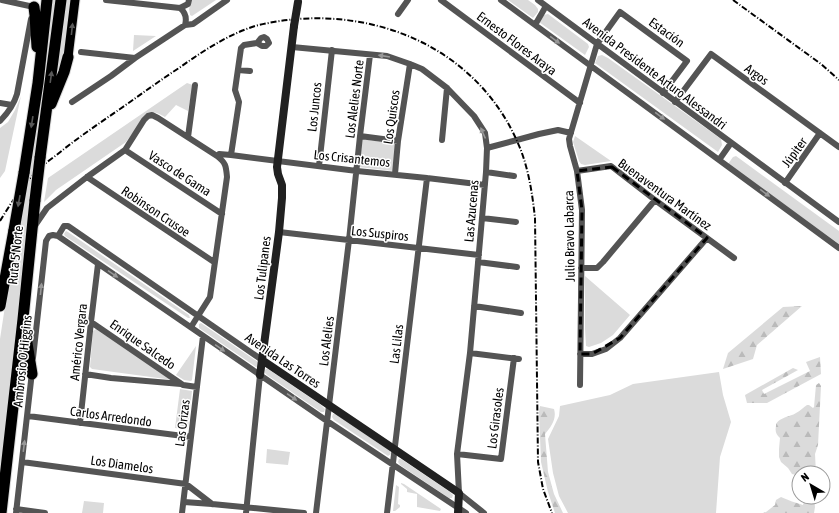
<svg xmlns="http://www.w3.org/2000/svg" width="839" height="513" viewBox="0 0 839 513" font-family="'Asap Condensed',sans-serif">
	<defs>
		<pattern id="forest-firs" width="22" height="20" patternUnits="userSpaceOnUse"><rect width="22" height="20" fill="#dbdbdb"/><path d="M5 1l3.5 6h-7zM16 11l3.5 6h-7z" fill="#bababa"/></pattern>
	</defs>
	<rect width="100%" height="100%" fill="#fff"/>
	<!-- green -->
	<path fill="#dbdbdb" d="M52 0H58L7 422 0 470V339Z
		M67 0H73L63 60 53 88Z
		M192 0H216L192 16 190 15V14L189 9Z
		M508 0H528L535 5 538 9V12L533 18Z
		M548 14 588 44 589 47 585 55 539 22 544 15Z
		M134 35 156 36 133 51Z
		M602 55 608 58 721 139 722 145 718 152 595 63 598 56Z
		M187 83 193 85 188 111 176 105 165 117C158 113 154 111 147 114L126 142 56 190 44 202 48 178Z
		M21 96 5 171 0 178V128L8 122 15 110Z
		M575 136 611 161 585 165 581 164 579 161 573 142Z
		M362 139 396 144 393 171 358 167Z
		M736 156 839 231V244L728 164 733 157Z
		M66 231 68 232 189 315 190 318H188L65 236 64 234Z
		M585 276 630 315 613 335 601 343 589 347 586 346 585 329Z
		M201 323 258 362V367H256L199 328V324Z
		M96 329 173 380 92 369 90 367 93 331Z
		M196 346 192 380 191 381 184 380 176 375Z
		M266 369H268L321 405 325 409 324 412H321L267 375 265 373V370Z
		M719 372 723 395 731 422 720 457 716 513H568L559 496 553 473 548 439 559 416 560 406 610 395 633 384Z
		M180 389 192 391 188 428 186 429 175 428Z
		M333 414H336L387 449 390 451 391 454 388 456 334 420 332 417Z
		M267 449 290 452 288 465 266 463Z
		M399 459H401L450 492 453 495 452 498H449L400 465 398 462Z
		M401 483 404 484 441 509 440 511 417 507V494L407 492V489L401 484Z
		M396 485 399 487 398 504 400 505V507L395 511H393Z
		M84 501 104 503 103 513H82Z"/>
	<!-- forest -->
	<path fill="url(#forest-firs)" d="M802 306 757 345 753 359 723 369 728 353 783 307Z
		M820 357 821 374 767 403H747L745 395 793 368 798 370 762 390 764 394 810 371 806 362Z
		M819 383 821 386 818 445 815 454 816 473H799V497H814L815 507 814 513H763L766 512 775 505 776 500 781 497C788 500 796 503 803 505L804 501 796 497 798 478 796 475 792 474 788 468 781 462 779 457V449L780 438C776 434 775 432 776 426 776 418 790 417 796 413 800 411 804 407 807 405H809L813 408 814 407 816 385Z
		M540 406 554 409C557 419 551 427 545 434L548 472 554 494 563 513H555L548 492 541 462 539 412Z"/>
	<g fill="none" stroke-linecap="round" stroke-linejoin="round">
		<defs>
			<path id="primary" d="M68 57 75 0"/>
			<path id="highway" d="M34 7 35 15 37 47
				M51 104 64 72 68 57
				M40 158 61 0
				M24 173 38 83 47 0
				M0 306 14 230
				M25 331 32 374
				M1 513 23 319 35 200"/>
		</defs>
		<!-- primary casing -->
		<use href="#primary" stroke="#dbdbdb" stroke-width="11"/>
		<!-- highway casing -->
		<use href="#highway" stroke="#dbdbdb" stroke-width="13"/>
		<!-- street -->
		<path stroke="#545454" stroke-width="6" d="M2 0 34 7 33 10
			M441 0 580 103
			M501 0 839 248
			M538 0 839 222
			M180 8 188 4 189 0
			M398 14 408 0
			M185 25 193 24 227 0
			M535 25 546 6
			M292 47 387 56 410 64 422 69 447 88 474 116 485 133 487 148 486 172 482 218 470 353 457 454 459 493 484 513
			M81 52 135 58
			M238 70 250 71
			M72 102 111 76 135 58 185 25C187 18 185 12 180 8L106 0
			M675 102 711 54 839 147
			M0 103 12 105
			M0 121C7 114 14 104 17 94L31 19
			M360 136 398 141
			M188 137 195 85
			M442 140 447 88
			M487 148 539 134 558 130 571 133
			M125 150 222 214
			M231 155 239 102 235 90 241 48 244 45 257 43 262 46H266L269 43 267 39 264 37 261 38 257 43
			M217 156 219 154 231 155 357 171 427 178 485 185
			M719 160 731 143
			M319 166 332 50
			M577 171 611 166 655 200 734 258
			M486 172 514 176
			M395 174 398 141 410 64
			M87 177 214 262
			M785 183 820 133
			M482 218 516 222
			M34 227 47 208 87 177 125 150 144 120 148 116 152 115 158 118 217 156C226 163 226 166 227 177L210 297 191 327
			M279 232 479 255
			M58 236 327 421 466 513
			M58 236 64 226H68L262 360
			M478 262 517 267
			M581 268H597L603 262 655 200
			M474 306 521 313
			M91 322 183 385 197 387
			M470 353 519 359
			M580 354H592L606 349 620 338 707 238
			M33 358 46 241 49 236 53 235 58 236
			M85 374 111 378 181 384
			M580 385 582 210 577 171 570 146 569 139 597 44 620 12 687 61 663 93
			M28 416 191 437
			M80 423 91 322 98 264
			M457 454 501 459 514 358
			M22 462 186 484 212 504
			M184 502 212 504 304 513
			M16 509 45 513
			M16 513 32 372
			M182 513 203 336
			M246 513 260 375
			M316 513 349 240 360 136 370 55
			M387 513 427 178"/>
		<!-- secondary -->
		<path stroke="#212121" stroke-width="8" d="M262 360 394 449 459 493 458 513
			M260 375 279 232 282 198V185L278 174 277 167 294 26"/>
		<!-- primary -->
		<use href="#primary" stroke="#000" stroke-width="9"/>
		<!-- highway -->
		<use href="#highway" stroke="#000" stroke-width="11"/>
		<!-- rail -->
		<path stroke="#000" stroke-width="2" stroke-dasharray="6 2 1 2" stroke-linecap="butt" d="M733 0 821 64 839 80
			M0 221C11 203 23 184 39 169 46 162 56 156 64 149 82 135 101 122 120 109 140 95 159 81 179 68 203 51 227 35 255 26 358 0 472 40 517 141 528 165 532 191 535 218L538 462 543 489 552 513"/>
		<defs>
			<path id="highway-bridge" d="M35 200 40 158
				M14 230 24 173"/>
		</defs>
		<!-- highway-bridge casing -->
		<use href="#highway-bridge" stroke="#dbdbdb" stroke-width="13" stroke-linecap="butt"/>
		<!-- secondary-bridge -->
		<path stroke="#212121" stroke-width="8" d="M294 26 298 2"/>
		<!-- highway-bridge -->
		<use href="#highway-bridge" stroke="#000" stroke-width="11"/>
	</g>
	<!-- one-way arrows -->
	<defs><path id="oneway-solid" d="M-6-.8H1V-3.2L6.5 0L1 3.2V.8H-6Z"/></defs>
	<g fill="#595959">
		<use href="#oneway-solid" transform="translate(72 29) rotate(-84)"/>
		<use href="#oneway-solid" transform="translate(51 77) rotate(-82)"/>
		<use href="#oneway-solid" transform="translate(32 122) rotate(99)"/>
		<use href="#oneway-solid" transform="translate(19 201) rotate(100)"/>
	</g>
	<g fill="#989898">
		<use href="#oneway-solid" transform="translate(555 40) rotate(36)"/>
		<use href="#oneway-solid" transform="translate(384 56) rotate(-171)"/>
		<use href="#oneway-solid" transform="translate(660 116) rotate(36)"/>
		<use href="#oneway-solid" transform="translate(483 133) rotate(-114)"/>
		<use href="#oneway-solid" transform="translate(765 193) rotate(36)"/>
		<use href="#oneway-solid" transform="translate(113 274) rotate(34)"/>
		<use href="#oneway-solid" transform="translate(41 289) rotate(-84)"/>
		<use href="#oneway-solid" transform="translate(220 348) rotate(35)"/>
		<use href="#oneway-solid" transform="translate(292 397) rotate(34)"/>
		<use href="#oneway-solid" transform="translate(24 446) rotate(-83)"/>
	</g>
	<!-- marked area -->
	<path fill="none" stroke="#000" stroke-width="3" stroke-dasharray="8 5" stroke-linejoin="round" d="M612 167 707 238 620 338 592 354H580L582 210 577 171Z"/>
	<g text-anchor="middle" stroke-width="3" stroke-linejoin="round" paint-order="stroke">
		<!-- street labels -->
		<g font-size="13" fill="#000" stroke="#fff">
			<text transform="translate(667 32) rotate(36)" y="5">Estación</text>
			<text transform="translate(517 43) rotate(37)" y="5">Ernesto Flores Araya</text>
			<text transform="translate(655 73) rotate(37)" y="5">Avenida Presidente Arturo Alessandri</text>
			<text transform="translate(757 74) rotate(36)" y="5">Argos</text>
			<text transform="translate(354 99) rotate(-83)" y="5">Los Alelies Norte</text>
			<text transform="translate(314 107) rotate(-84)" y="5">Los Juncos</text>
			<text transform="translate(391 117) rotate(-82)" y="5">Los Quiscos</text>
			<text transform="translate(794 152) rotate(-54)" y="5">Júpiter</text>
			<text transform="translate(352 158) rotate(6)" y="5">Los Crisantemos</text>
			<text transform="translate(180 173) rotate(33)" y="5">Vasco de Gama</text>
			<text transform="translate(665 194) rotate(36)" y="5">Buenaventura Martínez</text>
			<text transform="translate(156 211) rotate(34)" y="5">Robinson Crusoe</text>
			<text transform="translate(471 211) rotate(-85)" y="5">Las Azucenas</text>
			<text transform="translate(380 233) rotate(6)" y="5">Los Suspiros</text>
			<text transform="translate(569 236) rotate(-91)" y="5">Julio Bravo Labarca</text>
			<text transform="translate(15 255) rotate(-84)" y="5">Ruta 5 Norte</text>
			<text transform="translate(262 268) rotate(-83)" y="5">Los Tulipanes</text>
			<text transform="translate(326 341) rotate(-83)" y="5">Los Alelies</text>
			<text transform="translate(78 342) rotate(-84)" y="5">Américo Vergara</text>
			<text transform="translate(143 344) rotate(35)" y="5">Enrique Salcedo</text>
			<text transform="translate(396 344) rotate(-83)" y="5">Las Lilas</text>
			<text transform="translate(283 360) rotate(34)" y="5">Avenida Las Torres</text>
			<text transform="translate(22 361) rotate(-84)" y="5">Ambrosio O'Higgins</text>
			<text transform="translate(111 416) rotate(8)" y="5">Carlos Arredondo</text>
			<text transform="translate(495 418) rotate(-83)" y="5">Los Girasoles</text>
			<text transform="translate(182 423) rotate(-83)" y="5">Las Orizas</text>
			<text transform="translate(122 464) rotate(8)" y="5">Los Diamelos</text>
		</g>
	</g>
	<!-- north arrow -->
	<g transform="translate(811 485) rotate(322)"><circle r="19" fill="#ffffff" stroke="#999999"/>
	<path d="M0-3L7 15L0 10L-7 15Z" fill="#000000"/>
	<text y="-6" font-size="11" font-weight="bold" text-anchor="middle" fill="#000000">N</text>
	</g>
</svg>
